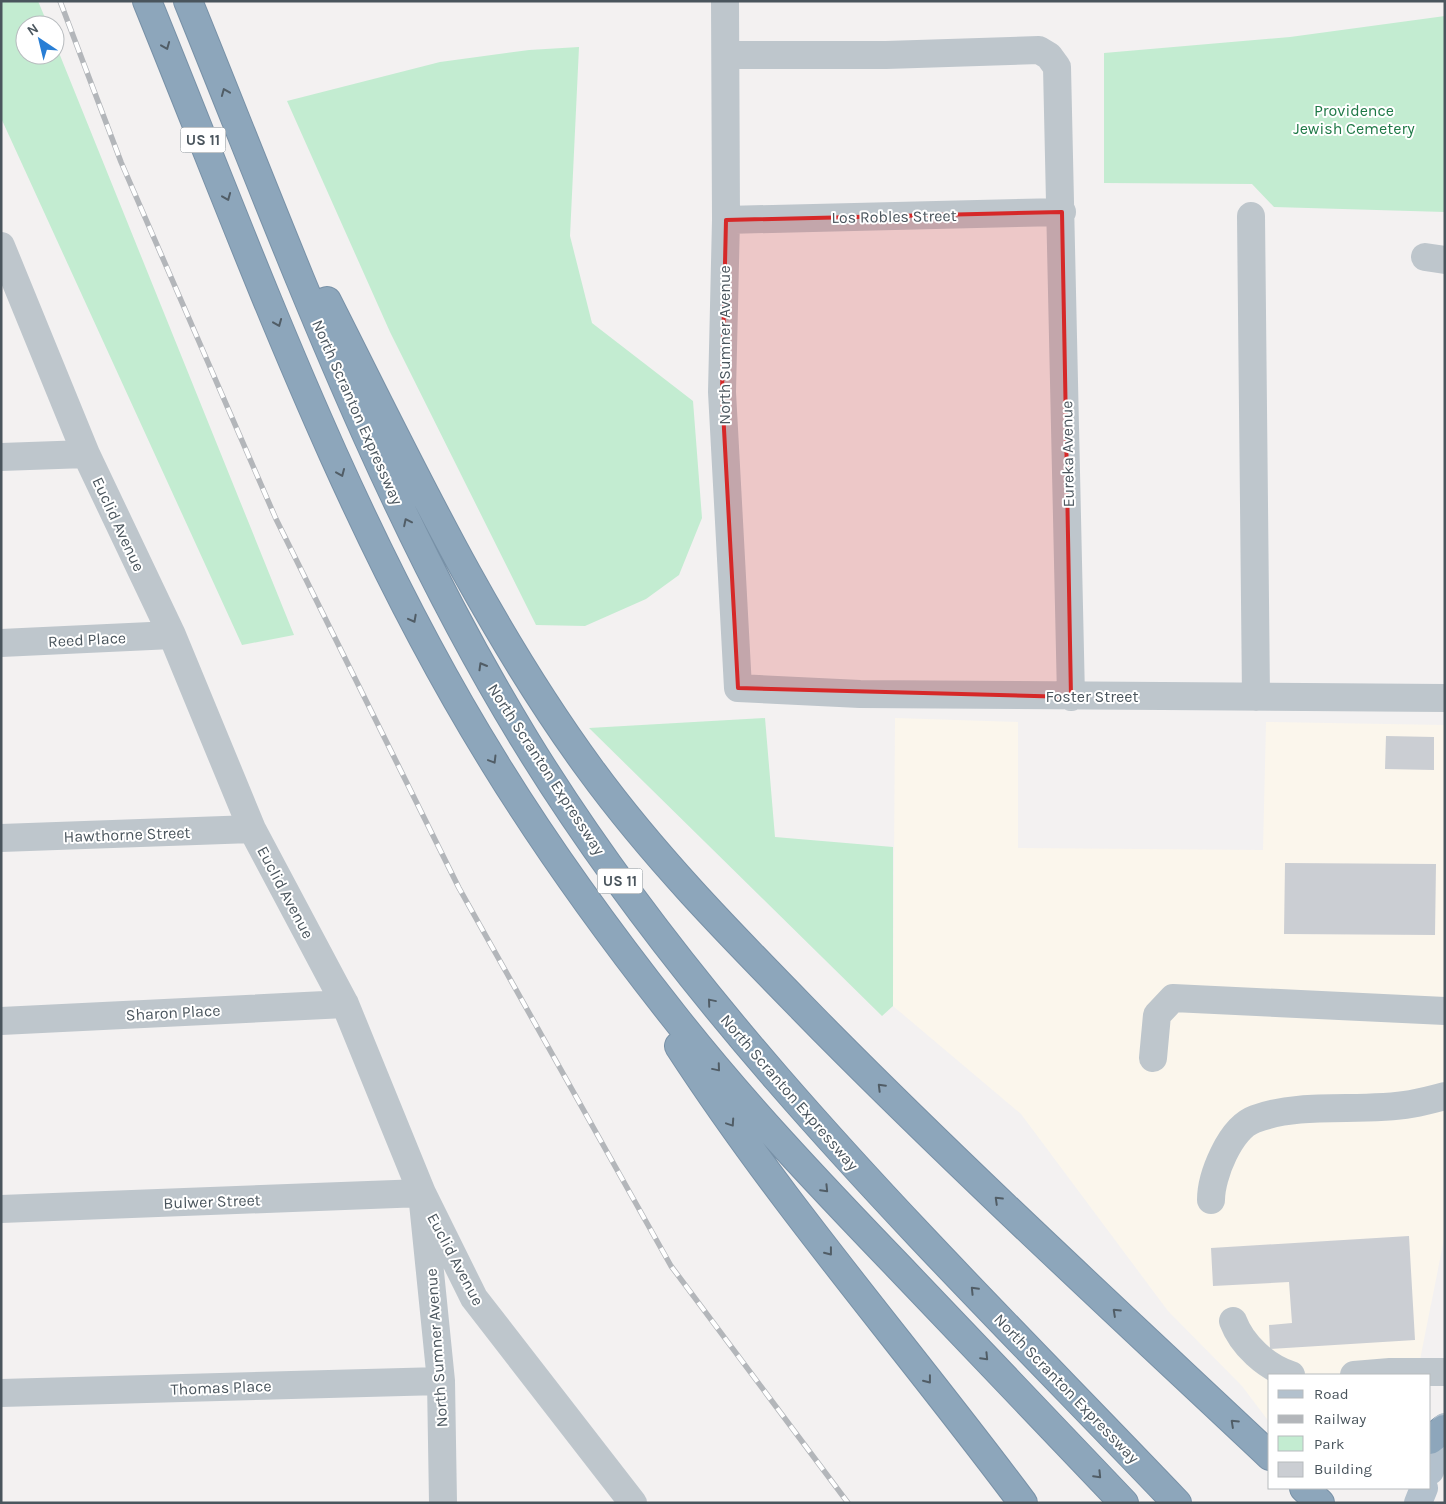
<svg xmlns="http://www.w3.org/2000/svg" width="1446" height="1504" viewBox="0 0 1446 1504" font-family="Karla,sans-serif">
	<rect width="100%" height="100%" fill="#f3f1f1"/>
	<!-- commercial -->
	<path fill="#fbf6ec" d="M895 718 1018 722V848L1263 850 1266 722 1445 725 1444 1239 1417 1375H1270V1423L1242 1386 1168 1311 1021 1114 893 1006Z"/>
	<!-- green -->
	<path fill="#c3ecd1" d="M1 1H38L48 25H25V55H55V43L294 635 242 645 1 118Z
		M1445 16V212L1274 207 1252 184 1104 183V53L1290 37Z
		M579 47 570 236 592 323 693 401 702 518 679 575 646 599 585 626 536 625 390 332 287 101 440 62 529 50Z
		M765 718 775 837 893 847V1006L882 1016 589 728Z"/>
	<!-- building -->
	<path fill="#cbced3" d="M1386 736 1434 737V770L1385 769Z
		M1285 863 1436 864 1435 935 1284 934Z
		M1409 1236 1415 1340 1270 1349 1269 1325 1292 1323 1289 1282 1213 1286 1211 1248Z"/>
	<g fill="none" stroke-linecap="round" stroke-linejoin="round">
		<defs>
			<path id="highway" d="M147 1C252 259 347 525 494 762 548 850 609 934 673 1015 742 1103 820 1185 898 1266 973 1345 1049 1424 1124 1503
				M188 1C290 252 383 508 525 740 701 1028 946 1261 1177 1503
				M327 301C408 461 484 624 590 769 660 865 744 948 827 1033 971 1178 1121 1316 1270 1456
				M679 1046C783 1206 909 1350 1023 1503
				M1430 1440 1444 1429
				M1304 1488 1320 1503"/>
		</defs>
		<!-- highway casing -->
		<use href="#highway" stroke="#7891a7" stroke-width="30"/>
		<!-- minor -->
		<path stroke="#bec6cc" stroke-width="28" d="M725 1 726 220 722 392 738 688 860 694 1445 698
			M726 55H886L1039 50 1049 56 1057 67 1071 697
			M1251 216 1256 697
			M726 220 1062 212
			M1 246 86 454 172 635 252 829 345 1004 422 1193 474 1298 633 1503
			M1425 257 1445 260
			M1 457 86 454
			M1 643 172 635
			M1 838 252 829
			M1 1021 345 1004
			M1153 1058 1157 1015 1173 998 1445 1011
			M1211 1200C1211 1176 1230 1128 1255 1119 1304 1101 1360 1113 1411 1104 1422 1102 1434 1099 1445 1096
			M1 1209 422 1193 441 1381 443 1503
			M1233 1321C1242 1345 1266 1367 1291 1375
			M1354 1375 1390 1372H1445
			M1 1393 441 1381"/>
		<!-- major -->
		<path stroke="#b3c1cd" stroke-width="28" d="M1430 1471 1445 1427
			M1418 1503 1424 1488"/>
		<!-- highway -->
		<use href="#highway" stroke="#8da6bb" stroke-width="28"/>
		<defs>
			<path id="rail" d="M60 1 121 162 276 519 459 888 671 1266 848 1503"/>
		</defs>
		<!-- rail casing -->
		<use href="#rail" stroke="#b3b6ba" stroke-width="5.5"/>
		<!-- rail -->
		<use href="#rail" stroke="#fff" stroke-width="4" stroke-dasharray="11" stroke-linecap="butt"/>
	</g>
	<!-- one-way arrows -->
	<defs><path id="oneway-chevron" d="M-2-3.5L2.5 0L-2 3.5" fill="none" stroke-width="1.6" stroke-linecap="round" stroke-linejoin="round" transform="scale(1.25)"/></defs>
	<g stroke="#515d66">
		<use href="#oneway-chevron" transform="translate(166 46) rotate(68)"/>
		<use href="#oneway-chevron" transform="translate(225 92) rotate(-112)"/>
		<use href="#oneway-chevron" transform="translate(227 197) rotate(68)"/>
		<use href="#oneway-chevron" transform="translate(278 323) rotate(68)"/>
		<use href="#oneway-chevron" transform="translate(341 473) rotate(67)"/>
		<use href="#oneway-chevron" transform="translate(407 522) rotate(-116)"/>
		<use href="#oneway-chevron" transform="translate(413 619) rotate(62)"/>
		<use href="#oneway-chevron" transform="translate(482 666) rotate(-120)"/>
		<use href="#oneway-chevron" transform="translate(493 760) rotate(59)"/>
		<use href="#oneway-chevron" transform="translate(711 1002) rotate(-130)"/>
		<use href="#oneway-chevron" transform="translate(717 1068) rotate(50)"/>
		<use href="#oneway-chevron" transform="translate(881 1087) rotate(-135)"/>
		<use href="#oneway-chevron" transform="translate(731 1123) rotate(56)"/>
		<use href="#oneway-chevron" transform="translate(825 1189) rotate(46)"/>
		<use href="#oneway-chevron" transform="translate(998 1200) rotate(-136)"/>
		<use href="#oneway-chevron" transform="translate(829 1252) rotate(52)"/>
		<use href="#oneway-chevron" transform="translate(974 1290) rotate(-134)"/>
		<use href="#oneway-chevron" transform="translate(1116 1312) rotate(-137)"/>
		<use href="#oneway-chevron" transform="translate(985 1357) rotate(46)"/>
		<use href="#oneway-chevron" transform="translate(928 1380) rotate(52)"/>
		<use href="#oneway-chevron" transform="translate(1234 1423) rotate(-137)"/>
		<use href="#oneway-chevron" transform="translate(1098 1475) rotate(46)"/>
	</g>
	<!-- marked area -->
	<path fill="#d62828" fill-opacity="0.2" stroke="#d62828" stroke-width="4" stroke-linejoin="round" d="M1062 212 1071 697 738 688 722 392 726 220Z"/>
	<g text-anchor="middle" stroke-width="4" stroke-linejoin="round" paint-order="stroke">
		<!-- shield labels -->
		<g fill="#fff" stroke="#80888e" stroke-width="1">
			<rect x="180.5" y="127.5" width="45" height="25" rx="4"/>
			<rect x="597.5" y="868.5" width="45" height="25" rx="4"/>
		</g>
		<g font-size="15" font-weight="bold" fill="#4a555d">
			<text x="203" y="145">US 11</text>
			<text x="620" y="886">US 11</text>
		</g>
		<!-- park labels -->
		<g font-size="16" fill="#1f7947" stroke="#fff">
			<text x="1354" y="116">Providence<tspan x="1354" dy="18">Jewish Cemetery</tspan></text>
		</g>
		<!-- street labels -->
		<g font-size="16" fill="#4a555d" stroke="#fff">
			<text transform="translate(894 216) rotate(-1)" y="6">Los Robles Street</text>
			<text transform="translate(724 345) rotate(-90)" y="6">North Sumner Avenue</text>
			<text transform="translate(358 412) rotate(66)" y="6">North Scranton Expressway</text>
			<text transform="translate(1067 454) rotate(-91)" y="6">Eureka Avenue</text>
			<text transform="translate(119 524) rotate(65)" y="6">Euclid Avenue</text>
			<text transform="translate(87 639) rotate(-3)" y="6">Reed Place</text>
			<text x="1092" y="702">Foster Street</text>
			<text transform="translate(547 769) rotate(57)" y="6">North Scranton Expressway</text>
			<text transform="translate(127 834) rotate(-2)" y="6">Hawthorne Street</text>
			<text transform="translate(286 892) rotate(62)" y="6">Euclid Avenue</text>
			<text transform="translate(173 1012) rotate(-3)" y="6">Sharon Place</text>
			<text transform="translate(790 1092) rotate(49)" y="6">North Scranton Expressway</text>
			<text transform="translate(212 1201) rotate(-2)" y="6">Bulwer Street</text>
			<text transform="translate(456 1259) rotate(62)" y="6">Euclid Avenue</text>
			<text transform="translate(436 1348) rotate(-94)" y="6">North Sumner Avenue</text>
			<text transform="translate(221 1387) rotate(-2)" y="6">Thomas Place</text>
			<text transform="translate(1067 1388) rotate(46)" y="6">North Scranton Expressway</text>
		</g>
	</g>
	<!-- border -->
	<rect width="1446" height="1504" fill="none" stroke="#4a555d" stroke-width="5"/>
	<!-- legend -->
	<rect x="1268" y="1374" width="162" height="115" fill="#ffffff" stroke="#b7bbbe"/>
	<rect x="1278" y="1390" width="25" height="8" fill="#b3c1cd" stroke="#b7bbbe"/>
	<text x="1314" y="1399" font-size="15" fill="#4a555d">Road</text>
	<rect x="1278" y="1415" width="25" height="8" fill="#b3b6ba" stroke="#b7bbbe"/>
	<text x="1314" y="1424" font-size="15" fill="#4a555d">Railway</text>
	<rect x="1278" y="1436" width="25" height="15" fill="#c3ecd1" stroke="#b7bbbe"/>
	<text x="1314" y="1449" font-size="15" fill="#4a555d">Park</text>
	<rect x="1278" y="1462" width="25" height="15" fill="#cbced3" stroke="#b7bbbe"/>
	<text x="1314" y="1474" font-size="15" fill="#4a555d">Building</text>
	<!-- north arrow -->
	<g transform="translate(40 40) rotate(325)"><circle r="24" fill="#ffffff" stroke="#b7bbbe"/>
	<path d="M0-4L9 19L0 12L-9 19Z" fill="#287ed5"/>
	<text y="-8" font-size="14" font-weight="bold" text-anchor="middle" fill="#4a555d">N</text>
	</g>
</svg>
